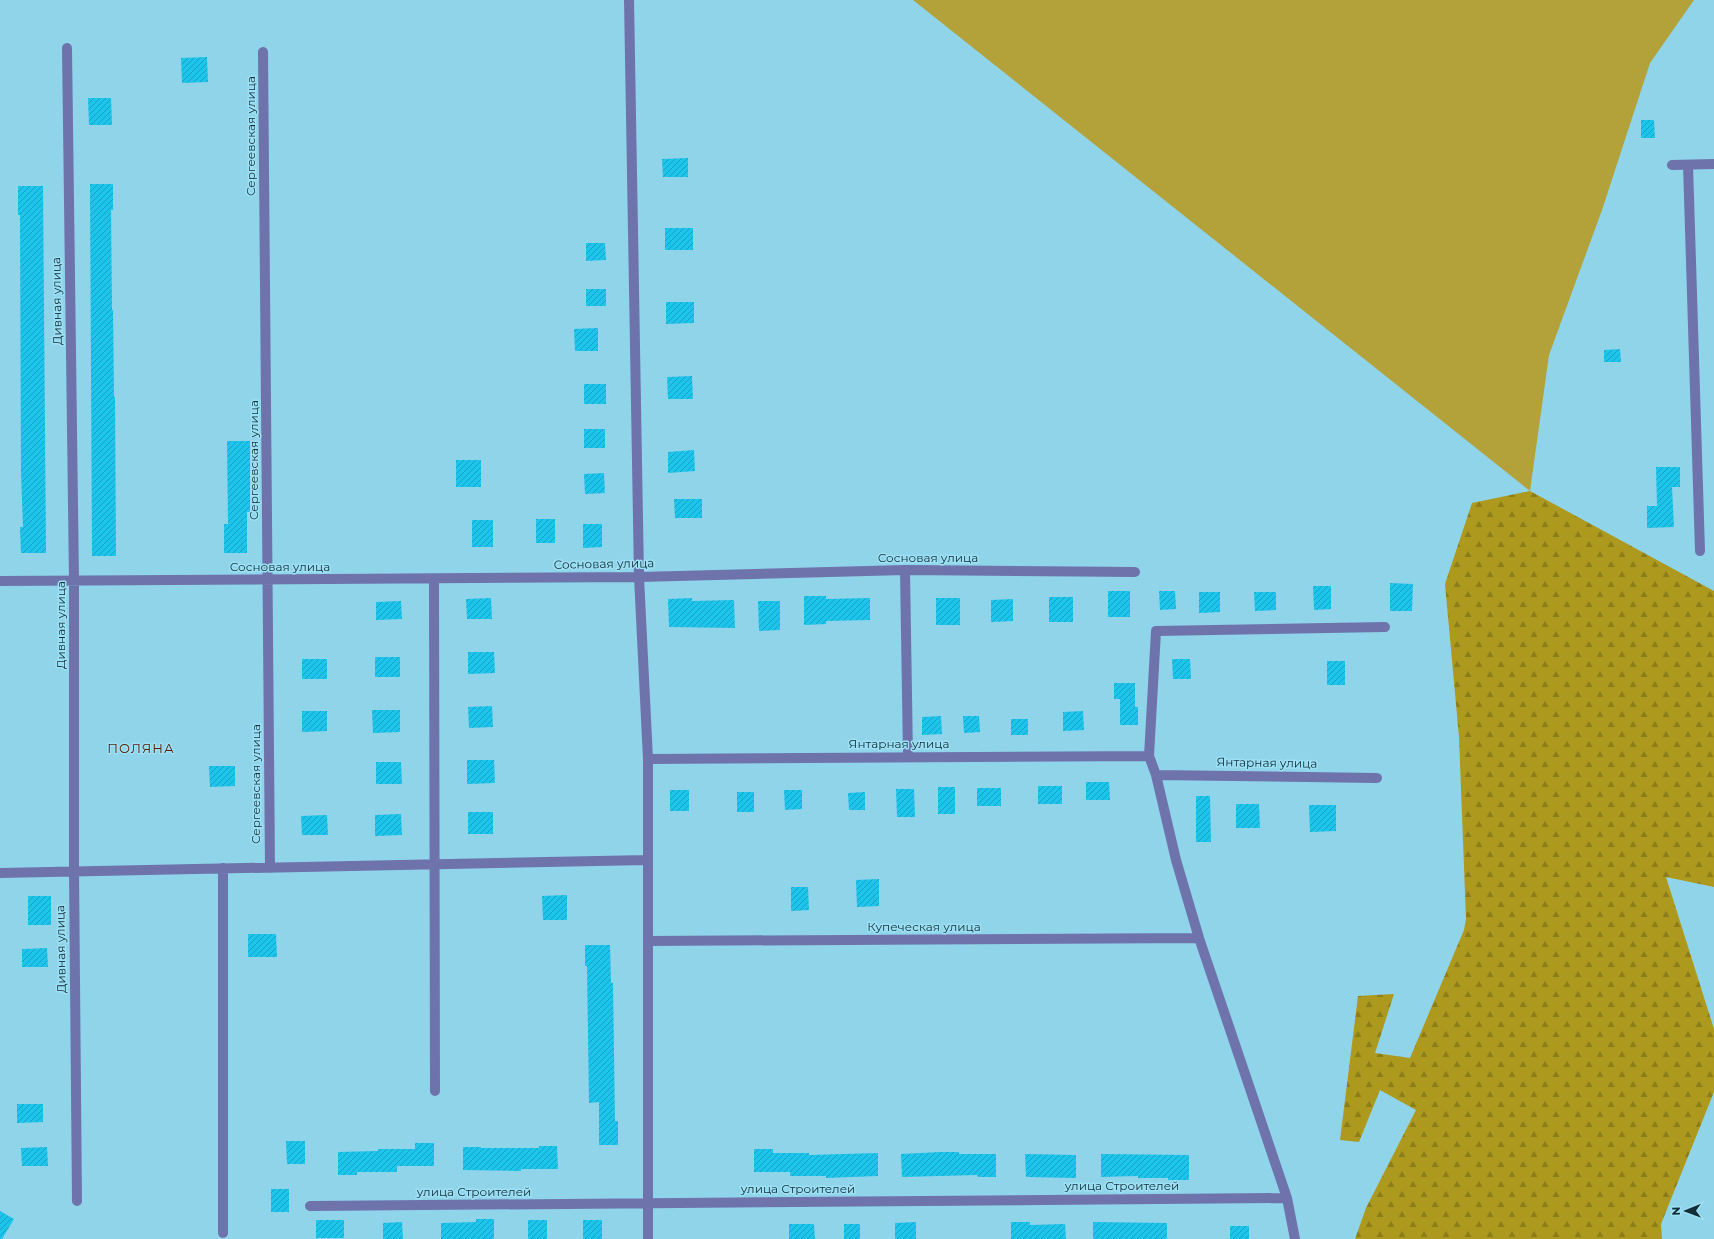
<svg xmlns="http://www.w3.org/2000/svg" width="1714" height="1239" viewBox="0 0 1714 1239" font-family="Montserrat,sans-serif">
	<defs>
		<pattern id="forest-firs" width="22" height="20" patternUnits="userSpaceOnUse"><rect width="22" height="20" fill="#ad991d"/><path d="M5 1l3.5 6h-7zM16 11l3.5 6h-7z" fill="#8b7d1a"/></pattern>
		<pattern id="building-hatch" width="6" height="6" patternUnits="userSpaceOnUse"><rect width="6" height="6" fill="#1dc4eb"/><path d="M-1 1l2-2M0 6l6-6M5 7l2-2" fill="none" stroke="#18a0bf"/></pattern>
	</defs>
	<rect width="100%" height="100%" fill="#90d4e9"/>
	<!-- green -->
	<path fill="#b3a13a" d="M913 0H1694L1650 63 1602 210 1549 355 1530 491Z"/>
	<!-- forest -->
	<path fill="url(#forest-firs)" d="M1530 491 1714 591V887L1666 877 1714 1029V1092L1661 1224 1662 1239H1355L1366 1208 1416 1110 1380 1090 1359 1142 1340 1140 1358 996 1394 994 1375 1053 1410 1058 1464 930 1466 919 1459 737 1445 584 1472 503Z"/>
	<!-- building -->
	<path fill="url(#building-hatch)" d="M207 57 208 82 182 83 181 58Z
		M88 98H111L112 125H89Z
		M1641 120H1654L1655 138H1641Z
		M688 158V177H663L662 159Z
		M90 184H113V210H111L112 310H113L114 397H115L116 556H92Z
		M18 186H43L46 553H21L20 527H23L21 473 20 215H18Z
		M665 228H693V250H665Z
		M586 243H605L606 260 586 261Z
		M586 289H606V306H586Z
		M666 302H694V323L666 324Z
		M598 328V351H575L574 329Z
		M1620 349 1621 362H1604V350Z
		M692 376 693 399H668L667 377Z
		M584 384H606V404H584Z
		M584 429H605V448H584Z
		M227 441H250V512H247V553H224V524H228Z
		M694 450 695 471 668 473V452Z
		M456 460H481V487H456Z
		M1656 467H1680V487H1672L1674 527 1647 528V506H1657Z
		M604 473 605 493 585 494 584 474Z
		M674 499H702V518H675Z
		M536 519H555V543H536Z
		M472 520H493V547H472Z
		M583 524H602V547L583 548Z
		M1390 583 1413 584 1412 611H1390Z
		M1313 586H1331V609L1314 610Z
		M1108 591H1130V617H1108Z
		M1159 591H1175L1176 609 1160 610Z
		M1199 592H1220V612L1199 613Z
		M1254 592H1276V610L1255 611Z
		M804 596H826V599L870 598V620L826 621V624L804 625Z
		M1049 597H1073V622H1049Z
		M491 598 492 619H467L466 599Z
		M692 598V601L734 600 735 628 669 627 668 599Z
		M936 598H960V625H936Z
		M1013 599V621L991 622V600Z
		M401 601 402 619 376 620V602Z
		M758 601H780V630L759 631Z
		M468 652H494L495 673 468 674Z
		M375 657H400V677H375Z
		M302 659H327V679H302Z
		M1172 659H1190L1191 679H1173Z
		M1327 661H1345V685H1327Z
		M1114 683H1135V707H1138V725H1120V699H1114Z
		M492 706 493 727 469 728 468 707Z
		M372 710H400V732L373 733Z
		M302 711H327V731L302 732Z
		M1083 711 1084 730 1063 731V712Z
		M941 716 942 734 922 735V717Z
		M963 716H979L980 732 964 733Z
		M1011 719H1028V735H1011Z
		M467 760H494L495 783 467 784Z
		M376 762H401L402 784H376Z
		M209 766H235V786L210 787Z
		M1086 782H1109L1110 800H1086Z
		M1038 786H1062V804H1038Z
		M938 787H955V814H938Z
		M977 788H1001V806H977Z
		M896 789H914L915 817H897Z
		M670 790H689V811H670Z
		M784 790H802V809L785 810Z
		M737 792H754V812H737Z
		M865 792V810H849L848 793Z
		M1196 796H1210L1211 842H1196Z
		M1236 804H1259L1260 828H1236Z
		M1309 805H1336V831L1310 832Z
		M468 812H493V834H468Z
		M401 814 402 835 375 836V815Z
		M327 815 328 835H302L301 816Z
		M879 879V906L857 907 856 880Z
		M791 887H808L809 910 791 911Z
		M567 895V920H543L542 896Z
		M28 896H51V925H28Z
		M248 934H276L277 957H248Z
		M585 945H610L611 983H613L615 1121H618V1145H599V1102L589 1103 587 966H585Z
		M47 948 48 967H22V949Z
		M17 1104H43V1122L17 1123Z
		M286 1141H305V1164H287Z
		M415 1143H434V1166H397V1172H357V1175H338V1152L378 1151V1149H415Z
		M539 1146H557L558 1169H521V1171L463 1170V1147H481V1148H539Z
		M47 1147 48 1166H22L21 1148Z
		M754 1149H773V1153H809V1155L878 1153V1176L826 1178V1176H790V1172H754Z
		M940 1152H959V1154H996V1177H978L977 1175 902 1177 901 1154Z
		M1025 1154 1076 1155V1178L1026 1177Z
		M1101 1154 1189 1155V1180H1168V1178H1138V1176L1101 1177Z
		M271 1189H289V1212H271Z
		M0 1211 14 1219 2 1239H0Z
		M476 1219H494V1239H441V1223L476 1222Z
		M316 1220H344V1238H316Z
		M528 1220H547V1239H528Z
		M583 1220H602V1239H583Z
		M402 1222 403 1239H383V1223Z
		M916 1222V1239H895V1223Z
		M1011 1222H1030V1225L1065 1224 1066 1239H1011Z
		M1093 1222 1167 1223V1239H1093Z
		M789 1224H814L815 1239H789Z
		M844 1224H860V1239H844Z
		M1230 1226H1249V1239H1230Z"/>
	<g fill="none" stroke-linecap="round" stroke-linejoin="round">
		<!-- minor -->
		<path stroke="#6e73ac" stroke-width="10" d="M629 0 639 577 648 759V1239
			M67 48 74 581V871L77 1201
			M263 52 270 868
			M1672 165 1714 164
			M1688 165 1700 551
			M905 570 908 757
			M434 579 435 1091
			M0 581 639 577 905 570 1135 572
			M648 759 1149 756
			M1156 775 1377 778
			M223 868V1233
			M0 873 648 860
			M649 941 1199 938
			M310 1206 1287 1198
			M1295 1239 1287 1198 1199 938 1176 860 1156 775 1149 756 1156 631 1385 627"/>
	</g>
	<g text-anchor="middle" stroke-width="3" stroke-linejoin="round" paint-order="stroke">
		<!-- street labels -->
		<g font-size="12" fill="#122e37" stroke="#9de1f6">
			<text transform="translate(251 136) rotate(-90)" y="4">Сергеевская улица</text>
			<text transform="translate(57 301) rotate(-91)" y="4">Дивная улица</text>
			<text transform="translate(254 460) rotate(-90)" y="4">Сергеевская улица</text>
			<text x="928" y="562">Сосновая улица</text>
			<text transform="translate(604 564) rotate(-1)" y="4">Сосновая улица</text>
			<text x="280" y="571">Сосновая улица</text>
			<text transform="translate(61 625) rotate(-90)" y="4">Дивная улица</text>
			<text x="899" y="748">Янтарная улица</text>
			<text transform="translate(1267 763) rotate(1)" y="4">Янтарная улица</text>
			<text transform="translate(256 784) rotate(-90)" y="4">Сергеевская улица</text>
			<text x="924" y="931">Купеческая улица</text>
			<text transform="translate(61 949) rotate(-91)" y="4">Дивная улица</text>
			<text x="1122" y="1190">улица Строителей</text>
			<text x="798" y="1193">улица Строителей</text>
			<text x="474" y="1196">улица Строителей</text>
		</g>
		<!-- neighbourhood labels -->
		<g font-size="13" letter-spacing="1" fill="#5b1a01" stroke="#9de1f6">
			<text x="141" y="753">ПОЛЯНА</text>
		</g>
	</g>
	<!-- north arrow -->
	<g transform="translate(1686 1211) rotate(269)" stroke="#9de1f6" stroke-width="3" paint-order="stroke">
	<path d="M0-3L7 15L0 10L-7 15Z" fill="#122e37"/>
	<text y="-6" font-size="11" font-weight="bold" text-anchor="middle" fill="#122e37">N</text>
	</g>
</svg>
